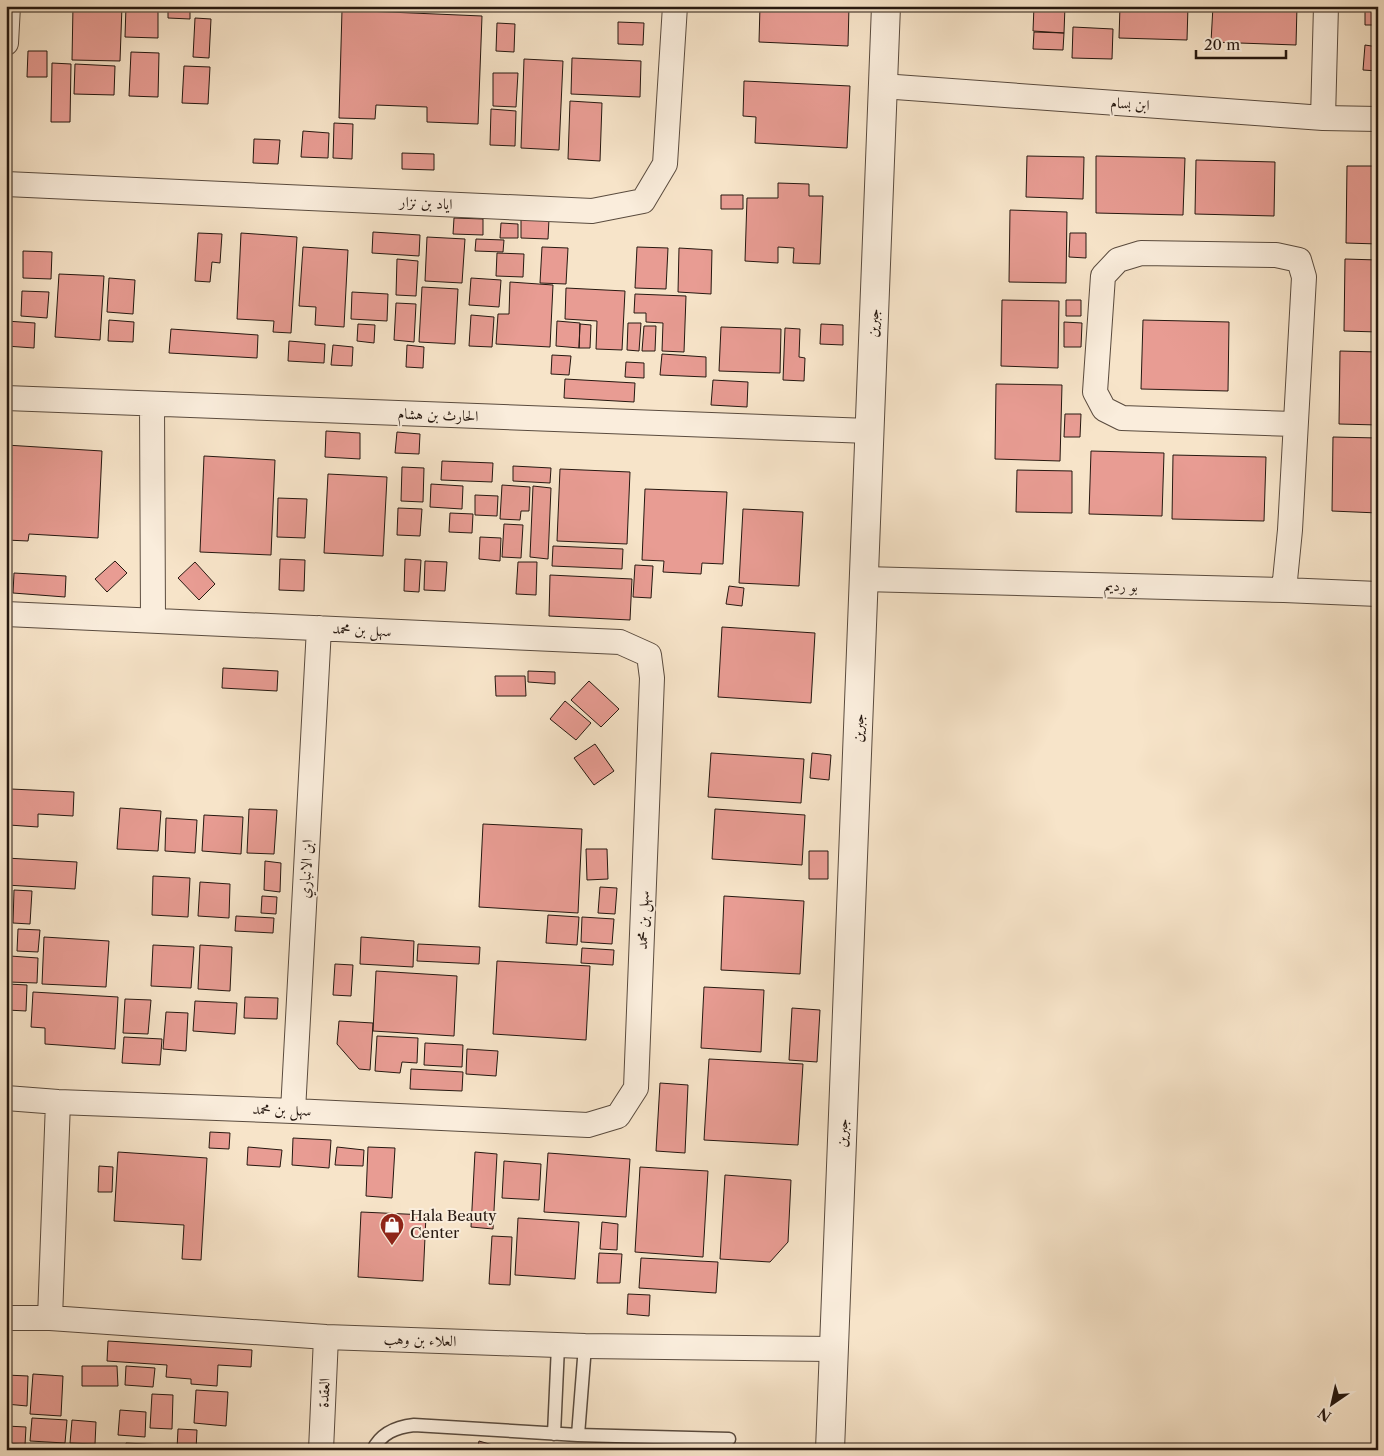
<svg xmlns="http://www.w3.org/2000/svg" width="1384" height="1456" viewBox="0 0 1384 1456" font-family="'Libre Caslon Text',Amiri,serif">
	<rect width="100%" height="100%" fill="#f7e4c9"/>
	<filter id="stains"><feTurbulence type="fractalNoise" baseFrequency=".004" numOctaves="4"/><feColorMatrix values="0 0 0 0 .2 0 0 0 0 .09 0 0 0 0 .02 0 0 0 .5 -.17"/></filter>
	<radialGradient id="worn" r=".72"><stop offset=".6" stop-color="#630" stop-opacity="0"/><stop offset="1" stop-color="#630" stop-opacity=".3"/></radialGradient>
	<!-- building -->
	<path fill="#e89c93" stroke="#261810" d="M73 6H122L120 61 72 60Z
		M126 6H158V38L125 37Z
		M168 6H190V19L168 18Z
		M616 6H649L648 11 616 10Z
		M760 6H849L848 46 759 42Z
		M1034 6H1065L1064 33 1033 31Z
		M1120 6H1188L1187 40 1119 38Z
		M1213 6H1297L1296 45 1211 42Z
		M1365 6H1378V25H1365Z
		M342 10 482 16 478 124 427 122V107L376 105 375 119 339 118Z
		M195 18 211 19 209 58 193 57Z
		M618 22 644 23 643 45 618 44Z
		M497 23 515 24 514 52 496 51Z
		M1073 27 1113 29 1112 59 1072 58Z
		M1034 32 1064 33 1063 50 1033 49Z
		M1365 45 1378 47V71L1363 70Z
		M28 51H47V77H27Z
		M131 52 159 53 158 97 129 96Z
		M572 58 641 61 640 97 571 94Z
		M524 59 563 61 559 150 521 148Z
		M52 63 71 64 70 122H51Z
		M75 64 115 66 114 95 74 94Z
		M184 66 210 67 208 104 182 103Z
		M493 73H518L516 107 493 106Z
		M744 81 850 86 847 148 755 143 756 117 743 116Z
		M570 101 602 103 600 161 568 159Z
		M491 109 516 111 515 146 490 145Z
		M334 123 353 124 352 159 333 158Z
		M303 131 329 133 328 158 301 157Z
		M254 139 280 140 278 164 253 163Z
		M402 153 434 154V170L402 169Z
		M1027 156 1084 157 1083 199 1026 197Z
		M1096 156 1185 158 1183 215 1096 213Z
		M1196 160 1275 162 1274 216 1195 214Z
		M1347 166H1378V244L1346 243Z
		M778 183 809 184V196H823L820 264 793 263 794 248 778 247V263L745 261 747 198H778Z
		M721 195H743V209H721Z
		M1010 210 1067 212 1066 283 1009 282Z
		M454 218 483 219V235L453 234Z
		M521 218 549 219 548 239 521 238Z
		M501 223 518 224V238H500Z
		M373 232 420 235 419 256 372 253Z
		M198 233 222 234 220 263 212 262 210 282 195 281Z
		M241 233 297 237 291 333 273 332 274 321 237 319Z
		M1070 233H1086V258L1069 257Z
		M427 237 465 239 462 283 425 281Z
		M476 239 504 240 503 252 475 251Z
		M303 247 348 250 344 327 315 325 316 307 299 306Z
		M542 247 568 248 566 284 540 283Z
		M637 247 668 248 666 289 635 288Z
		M679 248 712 250 711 294 678 292Z
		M23 251 52 252 51 279 23 278Z
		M497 253 524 254 523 277 496 276Z
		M6 256H9L8 300H6Z
		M397 259 418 261 416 296 396 295Z
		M1345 259 1378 260V332L1344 331Z
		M59 274 104 276 100 340 55 337Z
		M109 278 135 280 133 314 107 312Z
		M471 278 501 280 499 307 469 305Z
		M510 282 553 285 550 347 496 344 498 314H509Z
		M422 287 458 289 455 344 419 342Z
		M566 288 625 291 622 350 596 349 597 321 565 319Z
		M22 291 49 292 47 318 21 316Z
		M352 292 388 294 387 321 351 319Z
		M635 294 686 296 684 352 662 351 663 323 646 322V313H634Z
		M1002 300 1059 301 1058 368 1001 366Z
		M1066 300H1081V316H1066Z
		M396 303 416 304 414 342 394 340Z
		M471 315 494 317 492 347 469 346Z
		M109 320 134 322 133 342 108 341Z
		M1143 320 1229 322 1228 391 1141 389Z
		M6 321 35 323 34 348 6 346Z
		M557 321 580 323 579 348 556 346Z
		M1064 322 1082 323 1081 347H1064Z
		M628 323H641L639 351 627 350Z
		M358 324 375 325 374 343 357 341Z
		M580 324 591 325 590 348H579Z
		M821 324 843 325V345L820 344Z
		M644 326H656L655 351H642Z
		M721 327 781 329 780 373 719 371Z
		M785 328 800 329 799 357 805 358 804 381 783 380Z
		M171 329 258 335 257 358 169 353Z
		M289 341 325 344 324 363 288 361Z
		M333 345 353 347 352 366 331 365Z
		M407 345 424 347 423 368 406 367Z
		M1340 351 1378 352V425L1339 424Z
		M662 354 706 357V377L660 375Z
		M552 355 571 356 569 375 551 374Z
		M626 362 644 363V378L625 377Z
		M565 379 635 383 634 402 564 398Z
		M713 380 748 382 747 407 711 405Z
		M996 384 1062 385 1060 461 995 459Z
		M1065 414H1081L1080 437H1064Z
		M326 431 360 433V459L325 457Z
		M397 432 420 434 419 454 395 453Z
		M1333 437 1378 438V513L1332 511Z
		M6 445 102 451 98 538 29 534 28 541 6 540Z
		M1091 451 1164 453 1162 516 1089 514Z
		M1173 455 1266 457 1264 521 1172 519Z
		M204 456 275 460 271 555 200 552Z
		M442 461 493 463 492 482 441 480Z
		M513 466 551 468 550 483 513 481Z
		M402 467 424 468 423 502 401 501Z
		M560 469 630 472 627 544 557 541Z
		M1017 470 1072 471V513L1016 512Z
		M328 474 387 477 383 556 324 553Z
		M431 484 463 486 462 509 430 507Z
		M502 485 530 487 529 511H521L520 520 500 519Z
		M533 486 551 488 548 559 530 557Z
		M645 489 727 492 723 564 702 563 701 574 663 572 664 561 642 560Z
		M475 495 498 496 497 516 475 515Z
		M278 498 307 499 305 538 277 537Z
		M398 508 422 509 420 536 397 535Z
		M743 509 803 512 799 586 739 583Z
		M450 513 473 514 472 533 449 532Z
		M504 524 523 525 521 558 502 557Z
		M480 537 501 538 500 561 479 559Z
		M553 546 623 549 622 569 552 566Z
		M280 559 305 560 304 591 279 590Z
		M405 559 421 560 419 592 404 591Z
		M115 561 127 573 107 592 95 579Z
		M425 561 447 562 445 591 424 590Z
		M195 562 215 584 199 600 178 578Z
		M518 562H537L536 595 516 594Z
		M635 565 653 566 651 598 633 597Z
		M14 573 66 576 65 597 13 593Z
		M550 575 632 579 630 620 549 616Z
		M729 586 744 588 742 606 726 604Z
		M722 627 815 633 811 703 718 697Z
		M223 668 278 671 277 691 222 688Z
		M528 671 555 672V684L528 682Z
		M495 676H525L526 696H496Z
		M589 681 619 709 601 727 571 700Z
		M565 701 591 723 576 740 550 719Z
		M595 744 614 771 594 785 574 758Z
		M711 753 804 759 801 803 708 797Z
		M812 753 831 755 829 780 810 778Z
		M11 789 74 792 73 816 38 814V827L9 825Z
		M120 808 161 811 158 851 117 849Z
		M249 809 277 810 274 854 247 853Z
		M715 809 805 815 802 865 712 859Z
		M204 815 243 817 241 854 202 851Z
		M166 818 197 820 195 853 165 851Z
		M483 824 582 829 578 913 479 907Z
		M586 849H607L608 879 587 880Z
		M809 851H828V879H809Z
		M6 858 77 862 75 889 6 885Z
		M265 861 281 863 280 892 264 890Z
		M153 876 190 878 188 917 152 915Z
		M200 882 230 884 229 918 198 916Z
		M600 887 617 888 615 914 598 913Z
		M14 890 32 891 30 924 13 923Z
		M6 892H11L10 909H6Z
		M262 896 277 897 276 914 261 913Z
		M724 896 804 901 800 974 721 970Z
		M548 915 579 917 577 945 546 943Z
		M236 916 274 918 273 933 235 931Z
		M582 917 614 919 612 944 581 942Z
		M18 929 40 930 38 952 17 951Z
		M44 937 109 941 106 987 42 984Z
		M361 937 414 941 413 967 360 964Z
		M418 944 480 947 479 964 417 961Z
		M153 945 194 947 191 988 151 986Z
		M200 945 232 947 230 991 198 989Z
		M582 948 614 950 613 965 581 963Z
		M10 956 38 958 37 983 9 982Z
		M497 961 590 966 586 1040 493 1034Z
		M335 964 353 965 351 996 333 995Z
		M376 971 457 976 454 1036 373 1031Z
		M8 984 27 985 26 1011 7 1010Z
		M704 987 764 990 761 1052 701 1048Z
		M33 992 118 997 115 1049 45 1044V1028L31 1027Z
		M245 997 278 998 277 1019 244 1018Z
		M125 999 151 1000 148 1034 123 1033Z
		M195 1001 237 1003 235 1034 193 1031Z
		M792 1008 820 1010 817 1062 789 1060Z
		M166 1012 188 1013 186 1051 163 1049Z
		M339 1021 373 1023 370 1070 359 1069 337 1044Z
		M377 1036 418 1038 417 1063 402 1062 400 1073 375 1071Z
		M124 1037 162 1039 160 1065 122 1063Z
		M425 1043 463 1045 462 1067 424 1065Z
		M467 1049 498 1051 496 1076 466 1074Z
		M709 1059 803 1064 798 1145 704 1140Z
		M411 1069 463 1072 462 1091 410 1089Z
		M660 1083 688 1085 685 1153 656 1151Z
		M210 1132 230 1133 229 1149 209 1148Z
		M293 1138 331 1140 329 1168 292 1165Z
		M248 1147 282 1150 280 1167 247 1165Z
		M337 1147 364 1150 363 1166 335 1165Z
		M368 1147 395 1148 392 1198 366 1196Z
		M118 1152 207 1158 201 1260 182 1259 184 1225 114 1221Z
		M475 1152 497 1154 493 1229 471 1227Z
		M548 1153 630 1159 626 1217 544 1212Z
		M504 1161 541 1164 539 1200 502 1198Z
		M99 1166 113 1167 112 1192H98Z
		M640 1167 708 1171 703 1257 635 1252Z
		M725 1175 791 1180 788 1242 770 1262 720 1259Z
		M361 1212 426 1215 423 1281 358 1277Z
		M518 1218 579 1222 575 1279 515 1275Z
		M602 1222 618 1224 617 1250 600 1249Z
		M492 1236 512 1237 510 1285 489 1284Z
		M599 1253 622 1254 620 1283H597Z
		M641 1258 718 1262 716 1293 639 1288Z
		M628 1294 650 1295 649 1316 627 1314Z
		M108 1341 252 1350 251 1367 218 1365 217 1386 191 1384V1379L166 1377 167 1365 107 1361Z
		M82 1366H117L118 1386H82Z
		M126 1366 155 1368 153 1387 125 1385Z
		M33 1374 63 1376 61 1416 30 1414Z
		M6 1375 28 1376 27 1406 6 1404Z
		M196 1390 228 1392 226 1426 194 1423Z
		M152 1394 173 1395 172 1429 150 1428Z
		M120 1410 146 1412 145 1437 118 1435Z
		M32 1418 67 1420 65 1443 30 1441Z
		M72 1420 96 1422 95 1444 70 1443Z
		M6 1426 26 1427 25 1445 6 1443Z
		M178 1429 197 1430 196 1450 177 1449Z
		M479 1441 510 1450H477Z
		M126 1443 165 1445V1450H126Z"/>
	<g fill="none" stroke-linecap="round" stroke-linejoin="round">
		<defs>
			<path id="service" d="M554 1434 558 1346
				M578 1435 585 1346
				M373 1450C381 1433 396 1427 414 1425L578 1435 729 1439"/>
			<path id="minor" d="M6 43 8 6
				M882 86 1323 118 1378 119
				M1323 118 1326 6
				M6 184 592 211 643 201 665 164 675 6
				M6 398 869 431
				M152 404 153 620
				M863 579 1284 590 1378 594
				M1284 590 1290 530 1304 277 1299 260 1276 255 1141 253 1118 260 1103 276 1095 392 1104 409 1122 418 1294 424
				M6 614 620 642 649 655 652 678 636 1088 618 1116 588 1125 293 1111 58 1102 6 1098
				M293 1111 319 628
				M6 1318H50L326 1337 585 1346 833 1349
				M50 1318 58 1102
				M321 1450 326 1337"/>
			<path id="tertiary" d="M830 1450 886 6"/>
		</defs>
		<!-- service casing -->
		<use href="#service" stroke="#5a4b3e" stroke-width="15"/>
		<!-- minor casing -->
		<use href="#minor" stroke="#5a4b3e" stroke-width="26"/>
		<!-- tertiary casing -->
		<use href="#tertiary" stroke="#5a4b3e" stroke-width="30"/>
		<!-- service -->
		<use href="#service" stroke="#faeddc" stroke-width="12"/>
		<!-- minor -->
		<use href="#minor" stroke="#faeddc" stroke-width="24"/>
		<!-- tertiary -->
		<use href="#tertiary" stroke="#faeddc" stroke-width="28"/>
	</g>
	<!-- icons -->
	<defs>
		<symbol id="shop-pin" viewBox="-11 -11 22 30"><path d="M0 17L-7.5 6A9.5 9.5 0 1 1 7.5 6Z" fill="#8f2418" stroke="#faeddc"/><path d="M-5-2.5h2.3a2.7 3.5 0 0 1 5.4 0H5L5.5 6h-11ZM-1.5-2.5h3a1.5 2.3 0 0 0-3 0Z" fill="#fff"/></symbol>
	</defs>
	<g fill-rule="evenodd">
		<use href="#shop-pin" x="378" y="1211" width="28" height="38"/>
	</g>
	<g text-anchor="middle" stroke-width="4" stroke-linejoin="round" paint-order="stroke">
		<!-- street labels -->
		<g font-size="15" fill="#261810" stroke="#faeddc">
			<text transform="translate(1130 104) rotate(4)" y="5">ابن بسام</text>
			<text transform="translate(426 203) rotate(3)" y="5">اياد بن نزار</text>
			<text transform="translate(873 323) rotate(-88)" y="5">جبرين</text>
			<text transform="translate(438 415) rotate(2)" y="5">الحارث بن هشام</text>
			<text transform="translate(1121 586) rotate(2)" y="5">بو رديم</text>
			<text transform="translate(362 630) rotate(3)" y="5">سهل بن محمد</text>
			<text transform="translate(858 728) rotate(-88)" y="5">جبرين</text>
			<text transform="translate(306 869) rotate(-87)" y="5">ابن الانباري</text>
			<text transform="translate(643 920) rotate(-88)" y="5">سهل بن محمد</text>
			<text transform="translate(282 1110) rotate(2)" y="5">سهل بن محمد</text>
			<text transform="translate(842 1133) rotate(-88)" y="5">جبرين</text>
			<text transform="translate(420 1340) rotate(2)" y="5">العلاء بن وهب</text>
			<text transform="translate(324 1393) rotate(-87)" y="5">العقدة</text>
		</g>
		<!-- poi labels -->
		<g font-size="15" fill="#261810" stroke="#faeddc" text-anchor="start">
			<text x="410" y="1221">Hala Beauty<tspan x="410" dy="17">Center</tspan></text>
		</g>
	</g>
	<!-- margin -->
	<rect width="1384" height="1456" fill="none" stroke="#f7e4c9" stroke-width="25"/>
	<rect x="8" y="8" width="1369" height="1441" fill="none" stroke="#261810" stroke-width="2.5"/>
	<rect x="12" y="12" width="1359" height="1431" fill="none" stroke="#261810"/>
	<!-- north arrow -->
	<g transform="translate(1332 1404) rotate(214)" stroke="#faeddc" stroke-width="4" paint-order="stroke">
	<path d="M0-4L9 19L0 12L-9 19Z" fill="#261810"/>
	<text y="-8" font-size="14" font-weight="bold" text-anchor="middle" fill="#261810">N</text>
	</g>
	<!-- scale -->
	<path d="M1196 50v8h90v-8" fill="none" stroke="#261810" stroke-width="2.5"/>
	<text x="1204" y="50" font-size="15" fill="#261810" stroke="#faeddc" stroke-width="4" paint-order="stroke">20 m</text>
	<rect width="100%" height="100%" filter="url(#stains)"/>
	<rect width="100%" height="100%" fill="url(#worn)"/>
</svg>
